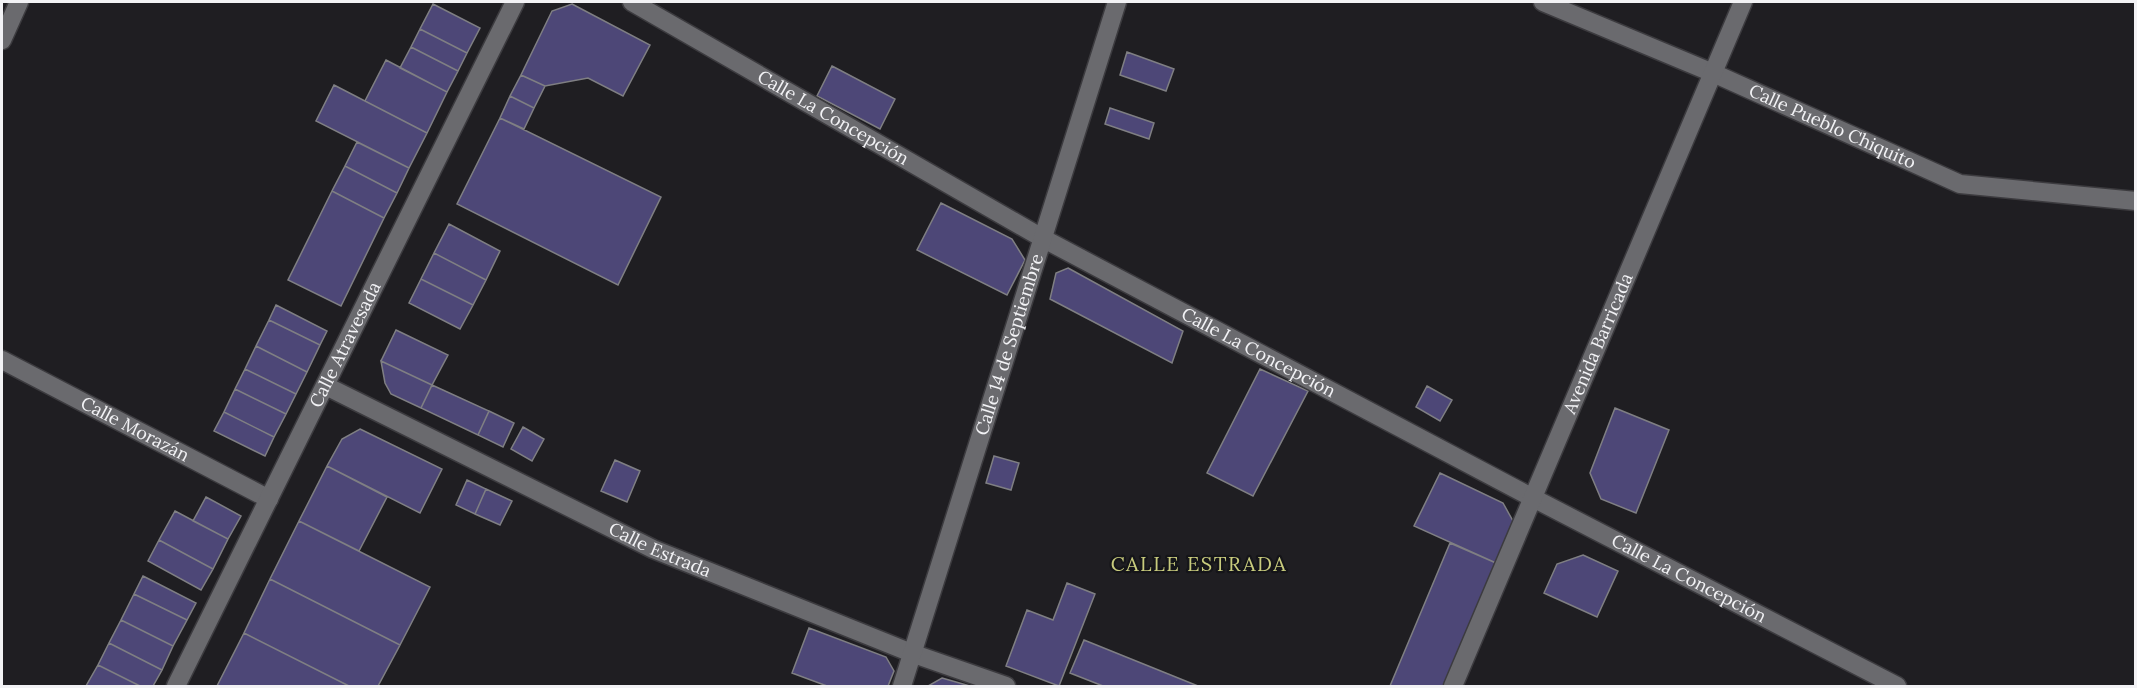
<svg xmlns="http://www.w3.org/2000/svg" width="2137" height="688" viewBox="0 0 2137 688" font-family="Lora,serif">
	<rect width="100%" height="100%" fill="#1f1e22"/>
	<!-- building -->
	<path fill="#4d4777" stroke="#7f7f83" stroke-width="1.5" d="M433 4 480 28 467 53 420 29Z
		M572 4 650 45 623 96 588 78 545 86 521 75 552 11Z
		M420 29 467 53 458 71 411 47Z
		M411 47 458 71 447 92 400 68Z
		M1127 52 1174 69 1166 91 1120 75Z
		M386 60 447 92 427 133 365 101Z
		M832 66 895 99 880 129 817 96Z
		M521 75 545 86 534 108 510 96Z
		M334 85 427 133 409 168 316 121Z
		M510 96 534 108 524 129 500 118Z
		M1110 108 1154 123 1149 139 1105 124Z
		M500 118 661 197 618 285 457 204Z
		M357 142 409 168 397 193 345 166Z
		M345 166 397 193 384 218 332 191Z
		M332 191 384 218 341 306 288 280Z
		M941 203 1012 239 1025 260 1007 295 917 250Z
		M449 224 500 251 486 280 434 253Z
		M434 253 486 280 473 305 421 279Z
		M1068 268 1183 331 1172 363 1050 299 1056 273Z
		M421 279 473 305 460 329 409 303Z
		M276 305 327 331 320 345 269 320Z
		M269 320 320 345 307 372 256 346Z
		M396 330 448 355 432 385 381 361Z
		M256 346 307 372 296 394 245 369Z
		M381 361 432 385 421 408 391 394 385 383Z
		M245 369 296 394 286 414 235 389Z
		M1260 369 1308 391 1253 496 1207 473Z
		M432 385 489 411 478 435 421 408Z
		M1427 386 1452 400 1440 421 1416 407Z
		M235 389 286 414 274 437 224 412Z
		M1615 408 1669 430 1636 513 1601 499 1590 473Z
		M489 411 514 423 503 447 478 435Z
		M224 412 274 437 265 456 214 431Z
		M523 427 544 439 532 461 511 449Z
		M360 429 442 469 420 513 327 466 342 439Z
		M994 456 1019 463 1011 490 986 483Z
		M615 460 640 471 627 502 601 491Z
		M327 466 387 497 359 551 299 521Z
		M1440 473 1503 503 1513 521 1496 563 1414 526Z
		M467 480 486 489 475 514 456 505Z
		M486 489 512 501 500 525 475 514Z
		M206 497 241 516 228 539 193 521Z
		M175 511 228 539 213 569 159 540Z
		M299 521 430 587 400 645 270 579Z
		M159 540 213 569 201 590 148 561Z
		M1450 543 1496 563 1443 686H1390Z
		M1583 555 1618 571 1597 617 1544 593 1557 564Z
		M143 576 196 603 187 620 134 594Z
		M270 579 400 645 378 686H349L244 633Z
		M1067 583 1095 594 1059 686 1006 666 1027 610 1053 620Z
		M134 594 187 620 173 646 121 620Z
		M121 620 173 646 162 670 109 643Z
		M809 628 886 657 894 671 888 686H827L792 673Z
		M244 633 349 686H217Z
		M1084 640 1198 686H1103L1070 673Z
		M109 643 162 670 153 686H140L98 665Z
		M98 665 140 686H86Z
		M942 678 970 686H928Z"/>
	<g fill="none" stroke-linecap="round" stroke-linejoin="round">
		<defs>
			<g id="minor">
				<path id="s1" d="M632 2 1044 239 1533 498 1897 686"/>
				<path id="s2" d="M1543 2 1713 73 1960 184 2136 201"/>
				<path d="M2 40 19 2"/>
				<path id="s3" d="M2 360 269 499"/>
				<path id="s4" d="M326 386 653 549 914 654 1006 686"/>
				<path id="s5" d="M176 686 515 2"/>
				<path id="s6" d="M902 686 1117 2"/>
				<path id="s7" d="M1453 686 1743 2"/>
			</g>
		</defs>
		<!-- minor casing -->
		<use href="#minor" stroke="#3c3b3f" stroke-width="21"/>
		<!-- minor -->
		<use href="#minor" stroke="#6a6a6e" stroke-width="18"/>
	</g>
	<g text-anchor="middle" stroke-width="4.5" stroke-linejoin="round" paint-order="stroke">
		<!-- street labels -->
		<g font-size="18" fill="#f2f2f5" stroke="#151519">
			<text dy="6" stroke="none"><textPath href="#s1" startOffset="232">Calle La Concepción</textPath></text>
			<text dy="6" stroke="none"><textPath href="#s2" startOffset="315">Calle Pueblo Chiquito</textPath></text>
			<text dy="6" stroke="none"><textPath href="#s5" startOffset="381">Calle Atravesada</textPath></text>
			<text dy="6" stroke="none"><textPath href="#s6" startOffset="358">Calle 14 de Septiembre</textPath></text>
			<text dy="6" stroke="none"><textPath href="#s7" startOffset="372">Avenida Barricada</textPath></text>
			<text dy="6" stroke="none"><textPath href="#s1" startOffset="718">Calle La Concepción</textPath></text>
			<text dy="6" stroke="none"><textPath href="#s3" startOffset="150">Calle Morazán</textPath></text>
			<text dy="6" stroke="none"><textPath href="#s4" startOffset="372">Calle Estrada</textPath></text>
			<text dy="6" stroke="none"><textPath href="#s1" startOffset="1204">Calle La Concepción</textPath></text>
		</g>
		<!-- neighbourhood labels -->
		<g font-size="20" letter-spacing="1.5" fill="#c8cb7d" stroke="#151519">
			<text x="1199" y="571">CALLE ESTRADA</text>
		</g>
	</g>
	<!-- border -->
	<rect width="2137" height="688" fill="none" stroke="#f2f2f5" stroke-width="6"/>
</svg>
